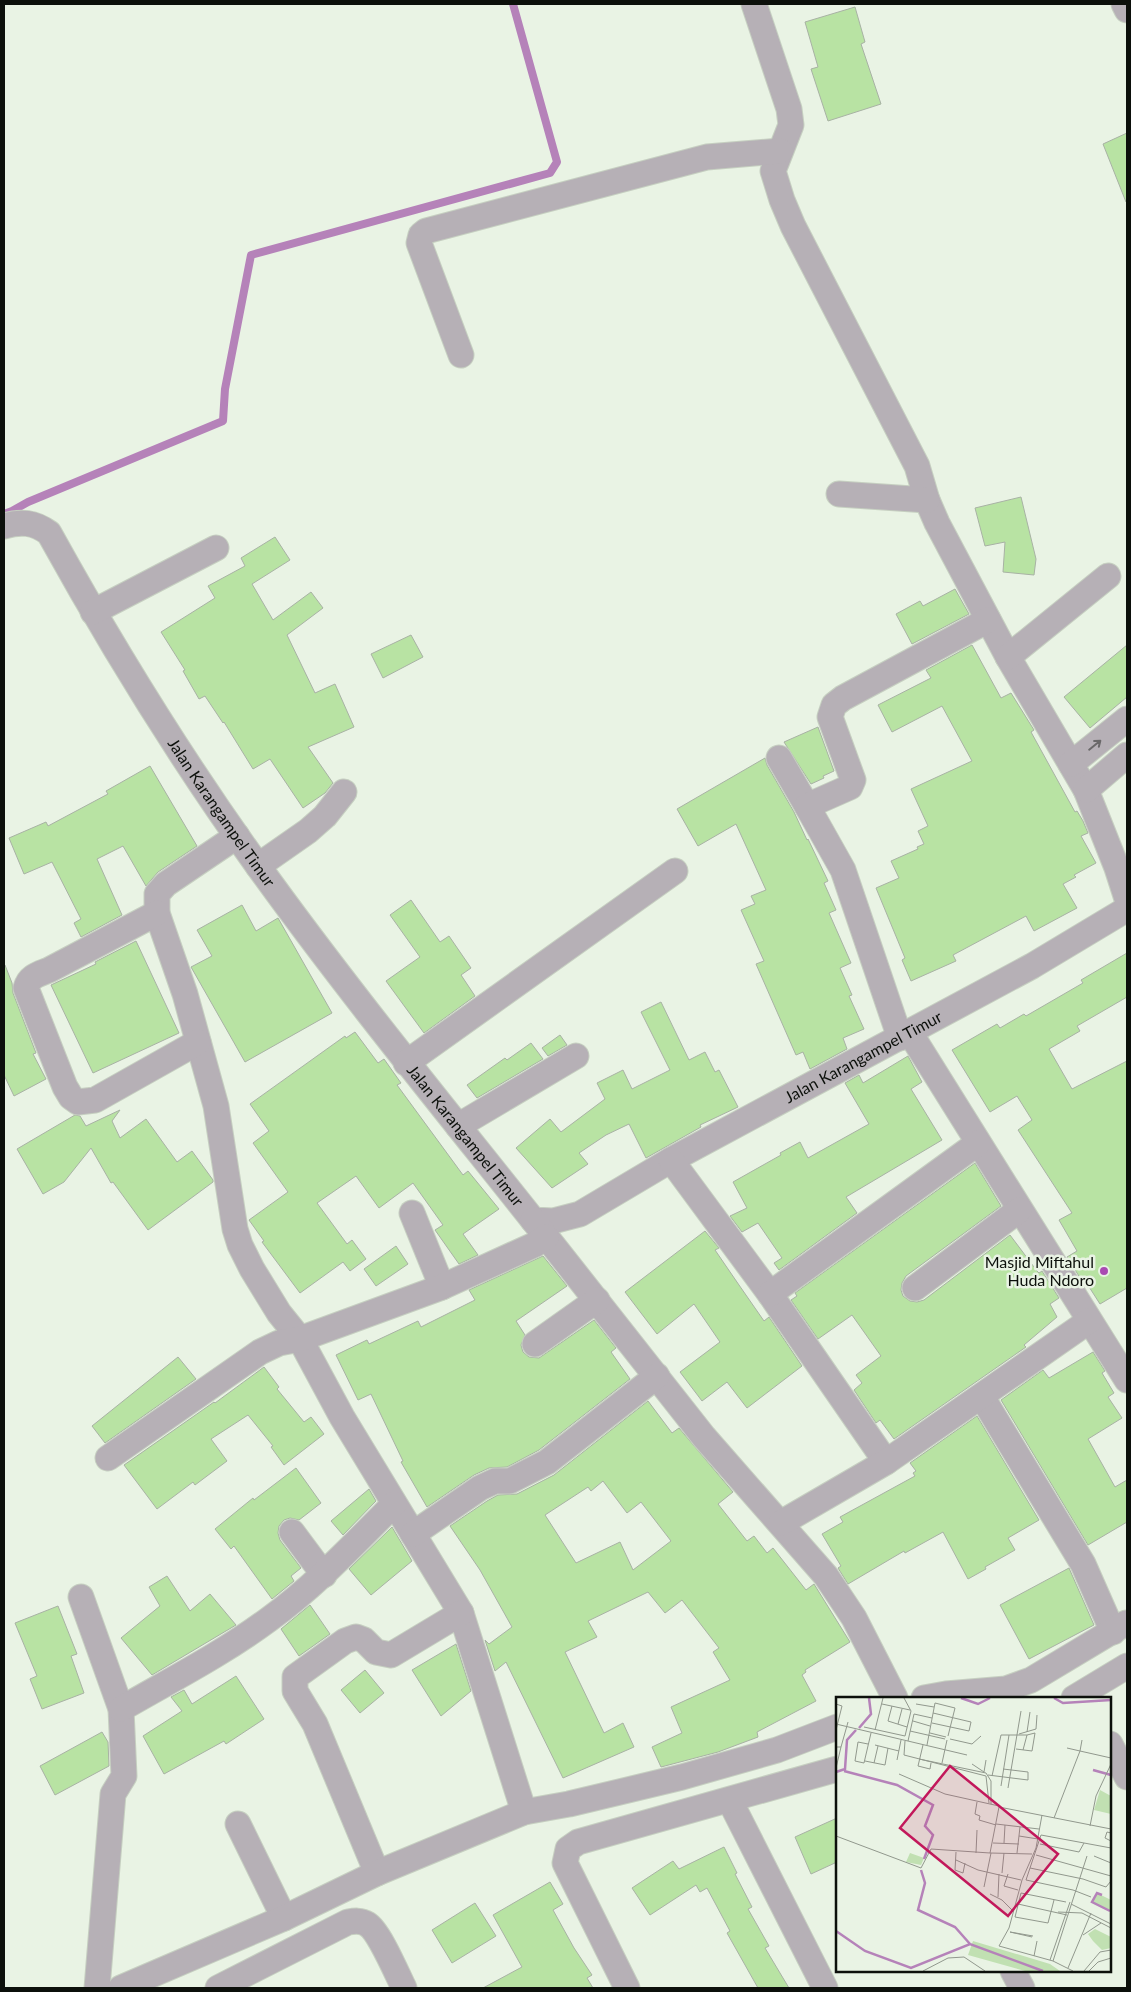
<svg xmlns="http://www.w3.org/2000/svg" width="1131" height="1992" viewBox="0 0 1131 1992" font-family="Lato,sans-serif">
	<rect width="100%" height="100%" fill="#e9f3e4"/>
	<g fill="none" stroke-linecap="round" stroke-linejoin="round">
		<!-- stream -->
		<path stroke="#b582b9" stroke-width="8" d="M4 514 12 511 28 502 223 421 225 389 251 255 550 173 557 162 513 4"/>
	</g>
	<!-- building -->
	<path fill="#b8e3a3" stroke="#a8b2a4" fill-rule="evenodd" d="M855 7 865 42 861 44 881 104 828 121 811 69 818 67 805 22Z
		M1127 133V202H1126L1103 144Z
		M1021 497 1036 559 1034 575 1003 572 1005 542 985 546 975 508Z
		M275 537 290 560 252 584 273 620 311 592 323 608 287 635 315 693 335 684 354 727 308 747 333 783 325 793 303 808 270 759 253 769 224 722 223 723 205 696 199 699 183 671 185 670 161 632 215 598 208 586 245 566 241 558Z
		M955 589 969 614 912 644 896 614 920 601 923 606Z
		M411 635 423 657 383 678 371 654Z
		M972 645 1001 698 1011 693 1034 730 1031 732 1075 812 1077 811 1083 821 1088 833 1081 836 1096 863 1074 875 1076 877 1063 884 1077 908 1034 931 1026 916 953 955 956 961 911 981 902 960 905 958 876 888 899 878 891 861 918 849 917 847 924 844 918 831 928 826 911 789 972 761 942 706 892 732 878 705 931 678 926 670Z
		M1127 645V697L1090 728 1064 697Z
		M818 727 834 771 823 776 824 778 811 784 784 742Z
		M765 758 767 765 794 812 807 840 808 839 828 881 824 883 836 910 829 913 851 963 840 968 852 995 849 996 864 1029 843 1038 847 1049 810 1069 803 1052 796 1055 756 964 764 961 741 910 755 904 751 896 766 890 736 824 698 846 677 809Z
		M150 766 197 846 158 872 146 886 123 846 97 859 122 915 81 937 74 923 81 919 52 862 24 874 9 838 46 822 48 826 108 794 106 791Z
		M411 900 440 942 449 936 471 968 461 975 475 996 424 1033 386 981 420 957 390 915Z
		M242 905 256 931 278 918 332 1013 245 1062 191 967 212 956 197 930Z
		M136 941 179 1033 93 1073 51 985 96 964 95 962Z
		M1127 953V997L1077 1026 1080 1031 1049 1049 1072 1089 1127 1061V1288L1100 1304 1084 1279 1082 1281 1067 1257 1077 1251 1059 1220 1072 1213 1018 1130 1032 1120 1017 1096 990 1112 952 1050 997 1024 1000 1028 1024 1014 1026 1016 1083 983 1081 980Z
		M4 965H5L12 983 13 993 36 1053 33 1054 46 1079 14 1096 4 1075Z
		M661 1002 689 1060 705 1052 715 1072 719 1070 738 1107 700 1125 701 1127 646 1158 629 1124 606 1135 579 1153 588 1164 552 1188 516 1148 550 1119 561 1132 605 1099 597 1083 623 1070 632 1089 670 1070 641 1012Z
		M355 1032 378 1063 384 1059 401 1083 397 1085 463 1175 468 1171 499 1209 463 1234 478 1255 459 1264 435 1230 443 1225 413 1183 379 1208 356 1176 317 1203 347 1244 352 1240 366 1259 350 1271 343 1262 300 1293 262 1242 264 1241 249 1220 288 1192 253 1143 269 1131 250 1104 345 1036 346 1038Z
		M560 1035 567 1045 548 1056 542 1048Z
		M531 1043 543 1059 477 1098 467 1085 505 1058 507 1060Z
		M908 1056 922 1082 911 1089 942 1140 846 1197 857 1213 779 1270 774 1263 782 1258 758 1223 742 1232 730 1216 747 1208 733 1182 781 1155 780 1153 800 1142 808 1158 869 1124 845 1083 859 1075 863 1083Z
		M120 1110 112 1121 120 1138 146 1119 177 1162 192 1151 213 1180V1182L148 1230 113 1182 111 1183 91 1148 64 1182 43 1194 17 1149 75 1115 80 1116 86 1126Z
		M975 1163 1001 1206 906 1276 902 1283 901 1290 903 1296 910 1301 917 1302 924 1300 1010 1235 1037 1271 1039 1273 1042 1271 1059 1298 1050 1304 1057 1317 1024 1345 1026 1347 894 1439 880 1420 876 1423 854 1390 862 1383 856 1375 881 1356 852 1315 818 1339 791 1300 797 1296 795 1293Z
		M705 1231 719 1248 715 1250 739 1285 764 1321 769 1317 802 1366 747 1408 727 1382 702 1401 680 1372 720 1342 694 1304 657 1334 625 1292Z
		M396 1246 408 1264 376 1286 364 1269Z
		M543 1256 567 1286 516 1321 525 1335 521 1345 523 1352 529 1357 539 1358 594 1320 616 1348 611 1352 630 1379 539 1450 507 1467 489 1468 474 1475 427 1507 401 1462 403 1461 371 1394 358 1400 336 1355 367 1340 369 1344 418 1321 421 1327 475 1300 469 1290Z
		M1093 1352 1105 1371 1102 1373 1114 1393 1108 1397 1122 1418 1088 1439 1115 1487 1127 1480V1522L1088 1545 1001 1400 1043 1370 1049 1378Z
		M178 1357 196 1379 105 1443 92 1426Z
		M264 1367 279 1387 277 1389 304 1422 311 1417 324 1434 284 1465 271 1447 273 1446 248 1415 211 1439 227 1461 195 1485 193 1482 157 1509 124 1465 214 1402 215 1403Z
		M648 1401 672 1433 679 1428 733 1492 718 1504 747 1541 754 1536 767 1553 773 1548 806 1590 814 1584 850 1642 805 1670 806 1672 802 1675 816 1701 757 1732 758 1737 718 1752 661 1767 652 1747 682 1733 671 1707 730 1680 713 1652 719 1648 682 1600 665 1613 648 1592 588 1621 597 1637 565 1652 604 1733 623 1723 634 1747 563 1778 506 1662 495 1671 485 1640 489 1644 512 1627 480 1570 450 1526 487 1501 498 1495 517 1494 554 1475ZM603 1481 627 1513 641 1502 671 1541 633 1570 620 1542 576 1563 545 1515 588 1487 591 1491Z
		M977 1416 1039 1520 1008 1538 1015 1550 985 1567 986 1569 968 1579 943 1532 905 1553 904 1551 848 1584 838 1568 841 1566 822 1534 843 1522 840 1517 915 1476 913 1473 916 1471 910 1463Z
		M296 1468 321 1503 299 1520 290 1518 284 1520 279 1526 278 1533 280 1540 301 1568 291 1576 294 1581 272 1599 234 1546 231 1549 215 1529 253 1498 254 1500Z
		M369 1489 376 1501 343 1535 331 1521Z
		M392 1527 412 1561 371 1595 349 1569Z
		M1069 1568 1094 1625 1029 1659 1000 1605Z
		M167 1576 190 1611 210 1594 236 1625 152 1675 121 1638 160 1606 149 1587Z
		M310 1605 330 1634 299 1656 281 1629Z
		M58 1606 77 1654 71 1656 84 1693 42 1709 30 1679 37 1676 15 1623Z
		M456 1644 471 1691 441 1716 412 1670Z
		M365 1670 384 1693 360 1713 341 1690Z
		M236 1676 264 1719 226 1744 224 1741 164 1774 143 1736 182 1711 171 1697 184 1690 192 1704Z
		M102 1732 108 1742 109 1766 55 1795 40 1766Z
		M837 1818V1862L811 1874 795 1837Z
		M724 1847 737 1873 735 1874 752 1907 748 1909 769 1946 765 1948 789 1988H758L727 1933 730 1931 707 1888 700 1892 696 1885 650 1915 632 1888 673 1861 679 1869Z
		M550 1882 563 1904 553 1910 574 1948 592 1975 587 1978 593 1988H483L522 1967 493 1915Z
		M475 1903 496 1936 452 1963 432 1930Z"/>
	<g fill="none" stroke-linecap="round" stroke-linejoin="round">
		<defs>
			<g id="minor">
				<path d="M754 4 789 109 791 125 773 171 782 200 793 226 917 466 927 500 937 523 1008 657 1086 790 1117 868 1127 899"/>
				<path d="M1124 4 1127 10"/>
				<path d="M461 355 419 243 421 235 426 231 707 157 780 151"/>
				<path d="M839 494 927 500"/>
				<path id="s1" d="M4 526C21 521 34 522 49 533 112 647 181 759 258 866 345 987 440 1103 533 1220L553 1221 580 1214 671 1160 1032 966 1127 909"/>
				<path d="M93 612 216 548"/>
				<path d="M1008 657 1108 576"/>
				<path d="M779 758 807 806"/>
				<path d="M1071 764 1127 719"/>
				<path d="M1086 790 1127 755"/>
				<path d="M237 836 166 884 157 894V913L185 994 216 1106 235 1229 240 1245 252 1269 279 1313 300 1339 342 1417 461 1613 524 1812"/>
				<path d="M258 866 308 831 325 816 344 792"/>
				<path d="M157 913 49 970C39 974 29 976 26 988L65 1087 71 1097 78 1102 95 1100 198 1042"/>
				<path d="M910 1033 1127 1380"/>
				<path d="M900 1038 843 870 807 806 850 787 853 780 830 717 834 705 843 698 988 620"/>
				<path d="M406 1063 675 871"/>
				<path d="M458 1126 576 1056"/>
				<path d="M671 1160 770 1294 886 1462"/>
				<path d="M412 1213 442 1287"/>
				<path d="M533 1220 704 1437 826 1576 854 1618 895 1698"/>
				<path d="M915 1288 1019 1210"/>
				<path d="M770 1294 978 1143"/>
				<path d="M535 1344 597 1300"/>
				<path d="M982 1397 1083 1564 1113 1632"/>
				<path d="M108 1458 260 1352 279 1343 300 1339 442 1287 534 1245 546 1237"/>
				<path d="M781 1523 886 1462 1089 1321"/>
				<path d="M292 1532 324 1575"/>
				<path d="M413 1534 480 1488 495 1481H510L547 1462 657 1376"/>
				<path d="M81 1597 121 1709 124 1776 113 1794 97 1988"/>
				<path d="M924 1698 946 1694 1006 1689 1031 1680 1126 1623"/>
				<path d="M1074 1698 1127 1666"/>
				<path d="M121 1709C171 1680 222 1654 268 1620 315 1586 354 1544 394 1504"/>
				<path d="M1110 1744 1127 1777"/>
				<path d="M730 1801 825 1988"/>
				<path d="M238 1824 284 1918"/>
				<path d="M377 1873 315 1724 295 1691V1677L345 1641 356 1637 364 1640 376 1652 391 1655 461 1613"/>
				<path d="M1013 1971 1022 1988"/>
				<path d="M121 1988 284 1918 377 1873 524 1812 569 1804 682 1777 777 1750 837 1727"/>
				<path d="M218 1988 348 1922C354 1921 361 1920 367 1924 379 1931 397 1974 404 1988"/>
				<path d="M627 1988 565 1863 568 1849 578 1842 837 1769"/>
			</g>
		</defs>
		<!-- minor casing -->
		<use href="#minor" stroke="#c6cfc1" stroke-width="27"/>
		<!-- minor -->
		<use href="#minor" stroke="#b6b0b6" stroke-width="25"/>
	</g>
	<!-- one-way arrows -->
	<defs><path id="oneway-shaft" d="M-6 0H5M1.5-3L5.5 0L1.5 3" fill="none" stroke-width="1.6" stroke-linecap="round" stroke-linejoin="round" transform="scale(1.25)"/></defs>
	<use stroke="#6a6869" href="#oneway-shaft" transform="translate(1095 745) rotate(-39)"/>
	<!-- markers -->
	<circle fill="#a94ab2" stroke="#e9f3e4" stroke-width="2" cx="1104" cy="1271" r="5"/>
	<g text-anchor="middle" stroke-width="5" stroke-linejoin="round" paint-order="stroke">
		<!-- street labels -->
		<g font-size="16" fill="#0c100b" stroke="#e9f3e4">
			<text dy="6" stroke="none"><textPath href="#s1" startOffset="376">Jalan Karangampel Timur</textPath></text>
			<text dy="6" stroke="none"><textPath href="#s1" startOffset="1261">Jalan Karangampel Timur</textPath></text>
			<text dy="6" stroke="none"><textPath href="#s1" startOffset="781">Jalan Karangampel Timur</textPath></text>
		</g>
		<!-- poi labels -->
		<g font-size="16" fill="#0c100b" stroke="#e9f3e4" text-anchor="end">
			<text x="1094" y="1268">Masjid Miftahul<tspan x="1094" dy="18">Huda Ndoro</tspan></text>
		</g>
	</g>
	<!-- overview -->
	<g transform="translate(836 1697)">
		<rect width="275" height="275" fill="#e9f3e4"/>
		<path d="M264 93 275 99V117L258 113ZM74 156 88 161 85 168 70 165ZM261 196 275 203 274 214 256 205ZM259 232 275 240V251L266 253 257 244 252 237ZM137 244 214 267 224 274H189L132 258Z" fill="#c1e0b2"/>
		<path fill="none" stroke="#b582b9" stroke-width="2.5" d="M125 1 142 7 154 1M218 1 227 6 275 3M23 31 35 17 33 1M257 73 275 78M8 74 61 88 97 108 89 129 97 138 88 162M0 75 9 72 11 43 20 33M85 173 89 186 82 213 119 230 134 247M266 198 261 196 256 205 274 214M0 234 29 254 75 271 134 247 207 274"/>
		<path fill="none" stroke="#91988d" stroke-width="1" d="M0 7 6 9 0 33M46 7 74 13M80 7 98 10M56 9 52 24 71 30M77 24 94 29M96 26 133 34 135 25 97 16M0 27 131 58M62 27 66 12M28 30 69 39 75 14 68 1M39 33 47 1M74 34 109 42M191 35 194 15M94 36 110 40M183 37 200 32 201 18M114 42 136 47 145 39M69 44 68 58 150 79 153 106M72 44 78 17 96 21M32 47 22 45 19 64 28 66 35 36M39 48 63 54M87 48 82 69 94 72 95 66M91 48 99 6 119 11 112 39M0 50H5L12 25M231 51 244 54 246 43M180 52 196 54 199 36 191 38M83 62 150 76 155 84V107M61 63 65 43M29 64 49 68 52 51M38 66 42 49M106 66 111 43M136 67 148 75 150 63M0 71 5 50M63 77 109 97 163 109M152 78 192 83V75L167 72M156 79 165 38H173M165 89 173 38H191L187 53M172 91 185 14M141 105 139 117 144 119 143 123 160 128M206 118 200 151 186 183 173 231 163 249 217 264 237 274M218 121 244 54 275 61M160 127 203 132M254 129 260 99 275 67M275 136 271 135 269 141 275 144M0 139 85 171 95 152 154 156 163 110 275 132M183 139 202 142M157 146 183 147M168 146 169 128M204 147 243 155 248 146M120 155 119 173 127 176 129 166M140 156 141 133M154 156 196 157M181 156 184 130M200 158 275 179M258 159 275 166M120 163 142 173 185 183M194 171 247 182 270 190 275 184M166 176 168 156M172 177 168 189 182 193M148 190 155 156M154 197 166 203 177 214M162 200 163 177M255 200 237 193 190 183 205 138 275 151M218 203 212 226 179 220 185 196 230 205M182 207 231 218M235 207 275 227M222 215 246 216 275 231M247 238 265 226M196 240 174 235 197 239M198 259 201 244M214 263 234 205M217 264 251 159M232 271 255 216M87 274 112 261 128 260 149 274M248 274 264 255 275 253M253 274 262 265 275 261"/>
		<path fill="#c2185b" fill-opacity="0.15" stroke="#c2185b" stroke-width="2.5" d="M114 69 222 157 172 219 64 131Z"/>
		<rect width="275" height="275" fill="none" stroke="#0c100b" stroke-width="2.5"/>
	</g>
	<!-- border -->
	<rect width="1131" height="1992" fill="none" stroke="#0c100b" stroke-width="10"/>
</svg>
